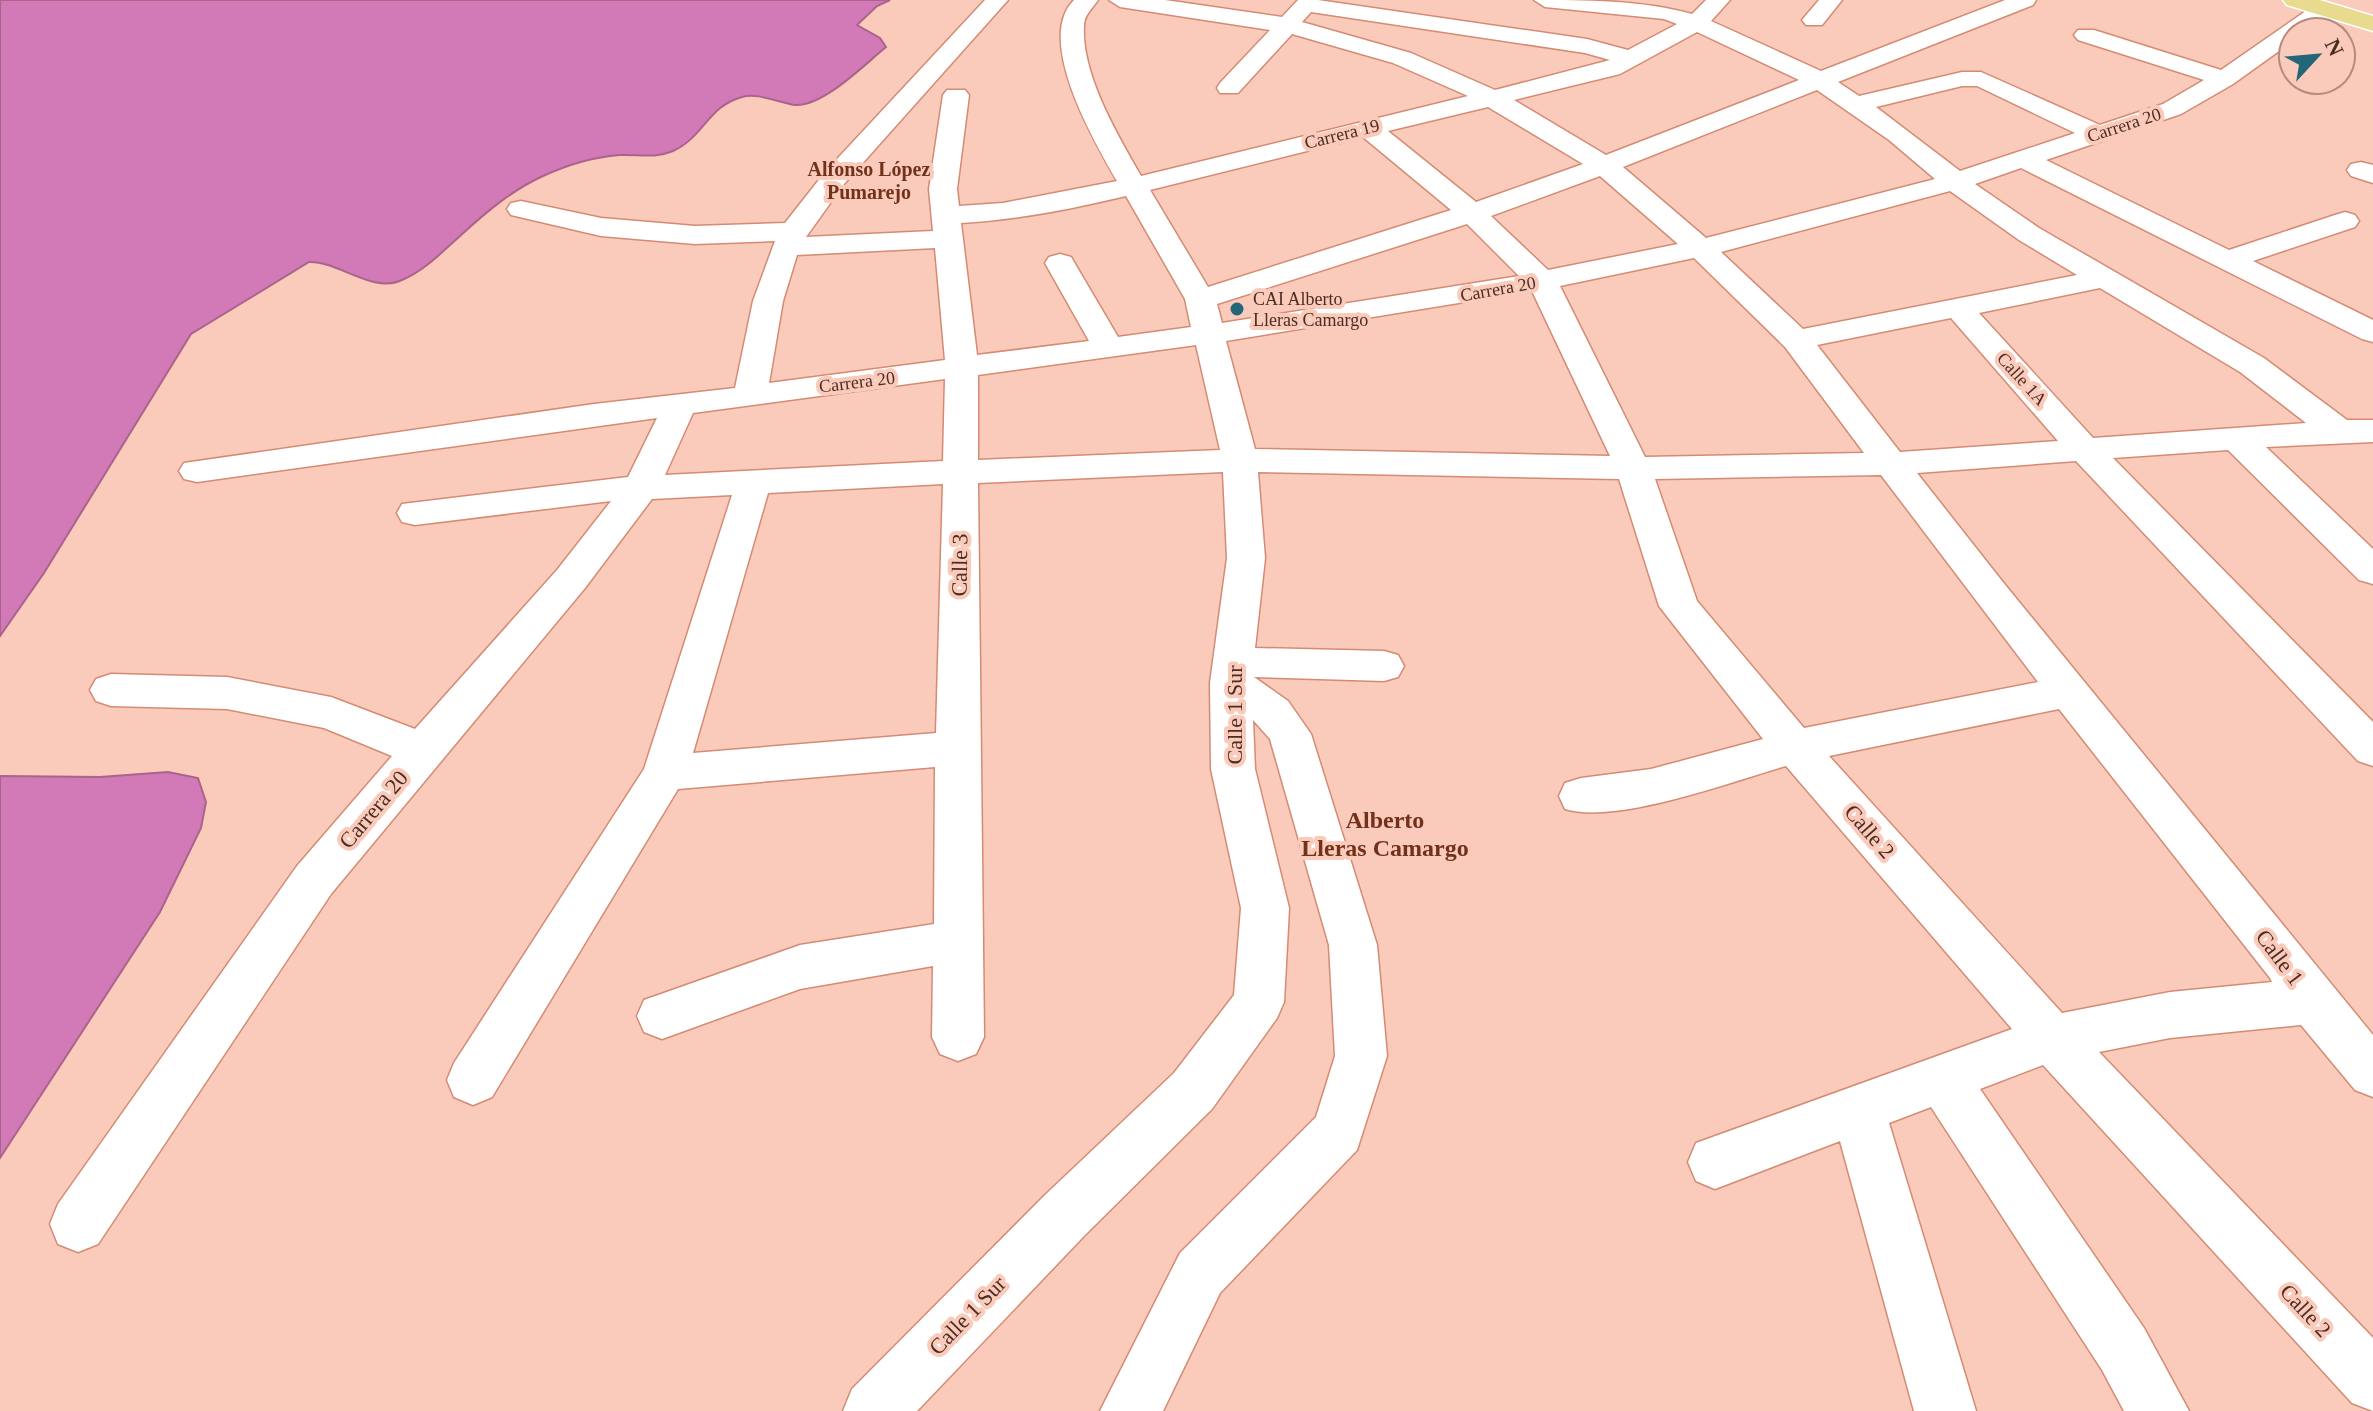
<svg xmlns="http://www.w3.org/2000/svg" width="2373" height="1411" viewBox="0 0 2373 1411" font-family="Georgia,serif">
	<rect width="100%" height="100%" fill="#facabb"/>
	<!-- water -->
	<path fill="#d27ab8" stroke="#aa638b" stroke-width="2" d="M0 0H890L877 6 857 25 880 38 886 47C865 64 823 107 795 105 779 103 758 92 742 97 708 106 704 137 673 151 654 159 638 154 619 155 594 157 565 166 543 176 512 190 485 213 460 236 442 252 424 271 402 280 372 294 339 261 309 262L191 334 44 573 0 636Z
		M168 772 198 778 206 802 201 828 160 912 0 1158V776L100 777Z"/>
	<g fill="none" stroke-linecap="round" stroke-linejoin="round">
		<defs>
			<path id="minor" d="M985 0H1008L844 184 806 237 933 231 929 189 943 95 947 90H965L969 95 957 189 959 206 1003 203 1117 181C1095 143 1034 39 1074 0H1098C1092 9 1084 15 1084 26 1081 74 1118 136 1141 176L1468 96 1393 63 1292 34 1238 93H1220L1217 88 1220 83 1270 30 1120 7 1109 0H1165L1282 17 1298 0H1318L1587 39 1628 50 1677 24 1664 19 1545 7 1534 0C1586 0 1642 0 1692 14L1706 0H1730L1711 21 1821 71 2005 0H2036L2033 5 1838 82 1859 96 1962 72H1981L2100 125 2163 104 2204 80 2078 40 2074 35 2078 30H2094L2221 70 2316 4H2332L2335 9C2325 22 2310 32 2293 32V41L2233 84 2181 114 2046 160 2229 250 2335 215 2345 212 2355 215 2359 221 2355 227 2253 261 2373 320V342L2362 339 2021 168 1975 184 2039 228 2264 358 2347 420H2373V442L2266 447 2373 549V584L2359 580 2228 450 2113 458 2373 722V766L2358 761 2076 461 1917 473 2002 581 2373 1035V1097L2355 1090 2301 1025 2170 1038 2099 1052 2373 1338V1411L2352 1403 2043 1065 1980 1089 2144 1328 2189 1411H2124L2102 1370 1931 1107 1889 1123 1976 1411H1914L1840 1141 1715 1189 1696 1181 1688 1162 1696 1143 2012 1029 1786 766C1733 781 1616 825 1565 809L1559 796 1565 783 1581 778 1651 769 1763 739 1659 606 1619 479 1258 472 1265 558 1255 648 1384 651 1398 655 1404 666 1398 677 1384 681 1254 677 1288 701 1311 734 1377 945 1387 1056 1357 1150 1220 1293 1163 1411H1100L1180 1253 1316 1117 1335 1056 1329 945 1270 739 1253 720 1255 769 1289 908 1284 1002 1277 1018 1212 1109 1084 1236 917 1411H843L852 1389 1044 1196 1174 1073 1234 995 1241 908 1211 769 1210 683 1227 558 1223 472 978 483 984 1037 976 1054 958 1061 940 1054 932 1037 933 966 800 989 662 1039 644 1032 637 1016 644 1000 800 945 934 924 935 767 678 789 492 1097 473 1105 454 1097 447 1080 454 1063 644 769 732 495 652 499 585 588 331 894 98 1244 78 1252 58 1244 50 1224 58 1204 297 866 392 756 324 728 227 709 111 706 96 701 90 690 96 679 111 674 227 677 331 697 415 729 557 570 611 501 415 525 402 522 397 513 402 504 628 477 657 418 197 482 184 479 179 471 184 463 594 404 735 388 753 301 775 241 695 244 601 236 511 215 507 209 511 203 521 201 601 218 695 226 785 223 825 172ZM1311 12 1585 53 1610 60 1495 90 1411 53 1302 22ZM1697 32 1799 80 1606 155 1514 100 1620 74ZM1962 86H1977L2075 133 1960 171 1876 107ZM1817 90 1889 140 1935 179 1706 238 1623 167ZM1488 107 1583 164 1476 202 1388 131ZM1363 137 1451 210 1208 287 1150 190ZM1600 176 1678 244 1548 270 1491 216ZM1950 191 2019 240 2077 275 1803 329 1721 252ZM1126 196 1185 299 1191 327 1118 337 1071 257 1060 254 1049 257 1045 263 1089 341 977 355 961 223C1017 220 1071 209 1126 196ZM1467 224 1519 276 1222 323 1217 304ZM935 248 945 360 769 383 783 301 797 255ZM1694 258 1785 347 1864 453 1645 457 1560 286ZM2100 288 2240 372 2306 423 2093 438 1979 313ZM1532 291 1610 456 1255 449 1226 341ZM1951 318 2058 441 1900 452 1817 345ZM1196 345 1220 450 978 460V375ZM945 379 943 461 665 475 693 413ZM1881 475 2038 682 1804 728 1697 601 1655 479ZM943 484 936 733 693 753 768 493ZM2059 709 2270 978 2272 982 2170 992 2062 1013 1829 756Z
				M1819 0H1842L1822 25H1806L1802 20Z
				M2361 162 2373 165V183L2351 176 2347 170 2351 164Z"/>
			<path id="major" d="M2283 0H2320L2373 16V31L2287 5Z"/>
		</defs>
		<!-- minor casing -->
		<use href="#minor" stroke="#d58b73" stroke-width="3"/>
		<!-- major casing -->
		<use href="#major" stroke="#fff" stroke-width="3"/>
		<!-- minor -->
		<use href="#minor" fill="#fff" fill-rule="evenodd"/>
		<!-- major -->
		<use href="#major" fill="#e8da8e" fill-rule="evenodd"/>
	</g>
	<!-- markers -->
	<circle fill="#226678" stroke="#facabb" stroke-width="3" cx="1237" cy="309" r="8"/>
	<g text-anchor="middle" stroke-width="8" stroke-linejoin="round" paint-order="stroke">
		<!-- far-street labels -->
		<g font-size="18" fill="#4c2d23" stroke="#facabb">
			<text transform="translate(2124 125) rotate(-18)" y="6">Carrera 20</text>
			<text transform="translate(1342 134) rotate(-14)" y="6">Carrera 19</text>
			<text transform="translate(1498 289) rotate(-10)" y="6">Carrera 20</text>
			<text transform="translate(2022 379) rotate(48)" y="6">Calle 1A</text>
			<text transform="translate(857 382) rotate(-7)" y="6">Carrera 20</text>
		</g>
		<!-- far-poi labels -->
		<g font-size="18" fill="#4c2d23" stroke="#facabb" text-anchor="start">
			<text x="1253" y="305">CAI Alberto<tspan x="1253" dy="21">Lleras Camargo</tspan></text>
		</g>
		<!-- far-neighbourhood labels -->
		<g font-size="20" font-weight="bold" fill="#71311b" stroke="#facabb">
			<text x="869" y="176">Alfonso López<tspan x="869" dy="23">Pumarejo</tspan></text>
		</g>
		<!-- street labels -->
		<g font-size="22" fill="#4c2d23" stroke="#facabb">
			<text transform="translate(959 565) rotate(-89)" y="8">Calle 3</text>
			<text transform="translate(1234 715) rotate(-90)" y="8">Calle 1 Sur</text>
			<text transform="translate(373 809) rotate(-50)" y="8">Carrera 20</text>
			<text transform="translate(1870 831) rotate(49)" y="8">Calle 2</text>
			<text transform="translate(2280 957) rotate(53)" y="8">Calle 1</text>
			<text transform="translate(2306 1310) rotate(47)" y="8">Calle 2</text>
			<text transform="translate(967 1315) rotate(-46)" y="8">Calle 1 Sur</text>
		</g>
		<!-- neighbourhood labels -->
		<g font-size="24" font-weight="bold" fill="#71311b" stroke="#facabb">
			<text x="1385" y="828">Alberto<tspan x="1385" dy="28">Lleras Camargo</tspan></text>
		</g>
	</g>
	<!-- north arrow -->
	<g transform="translate(2317 56) rotate(64)"><circle r="38" fill="#facabb" stroke="#b48b7e" stroke-width="2"/>
	<path d="M0-6L14 30L0 20L-14 30Z" fill="#226678"/>
	<text y="-12" font-size="22" font-weight="bold" text-anchor="middle" fill="#4c2d23">N</text>
	</g>
</svg>
